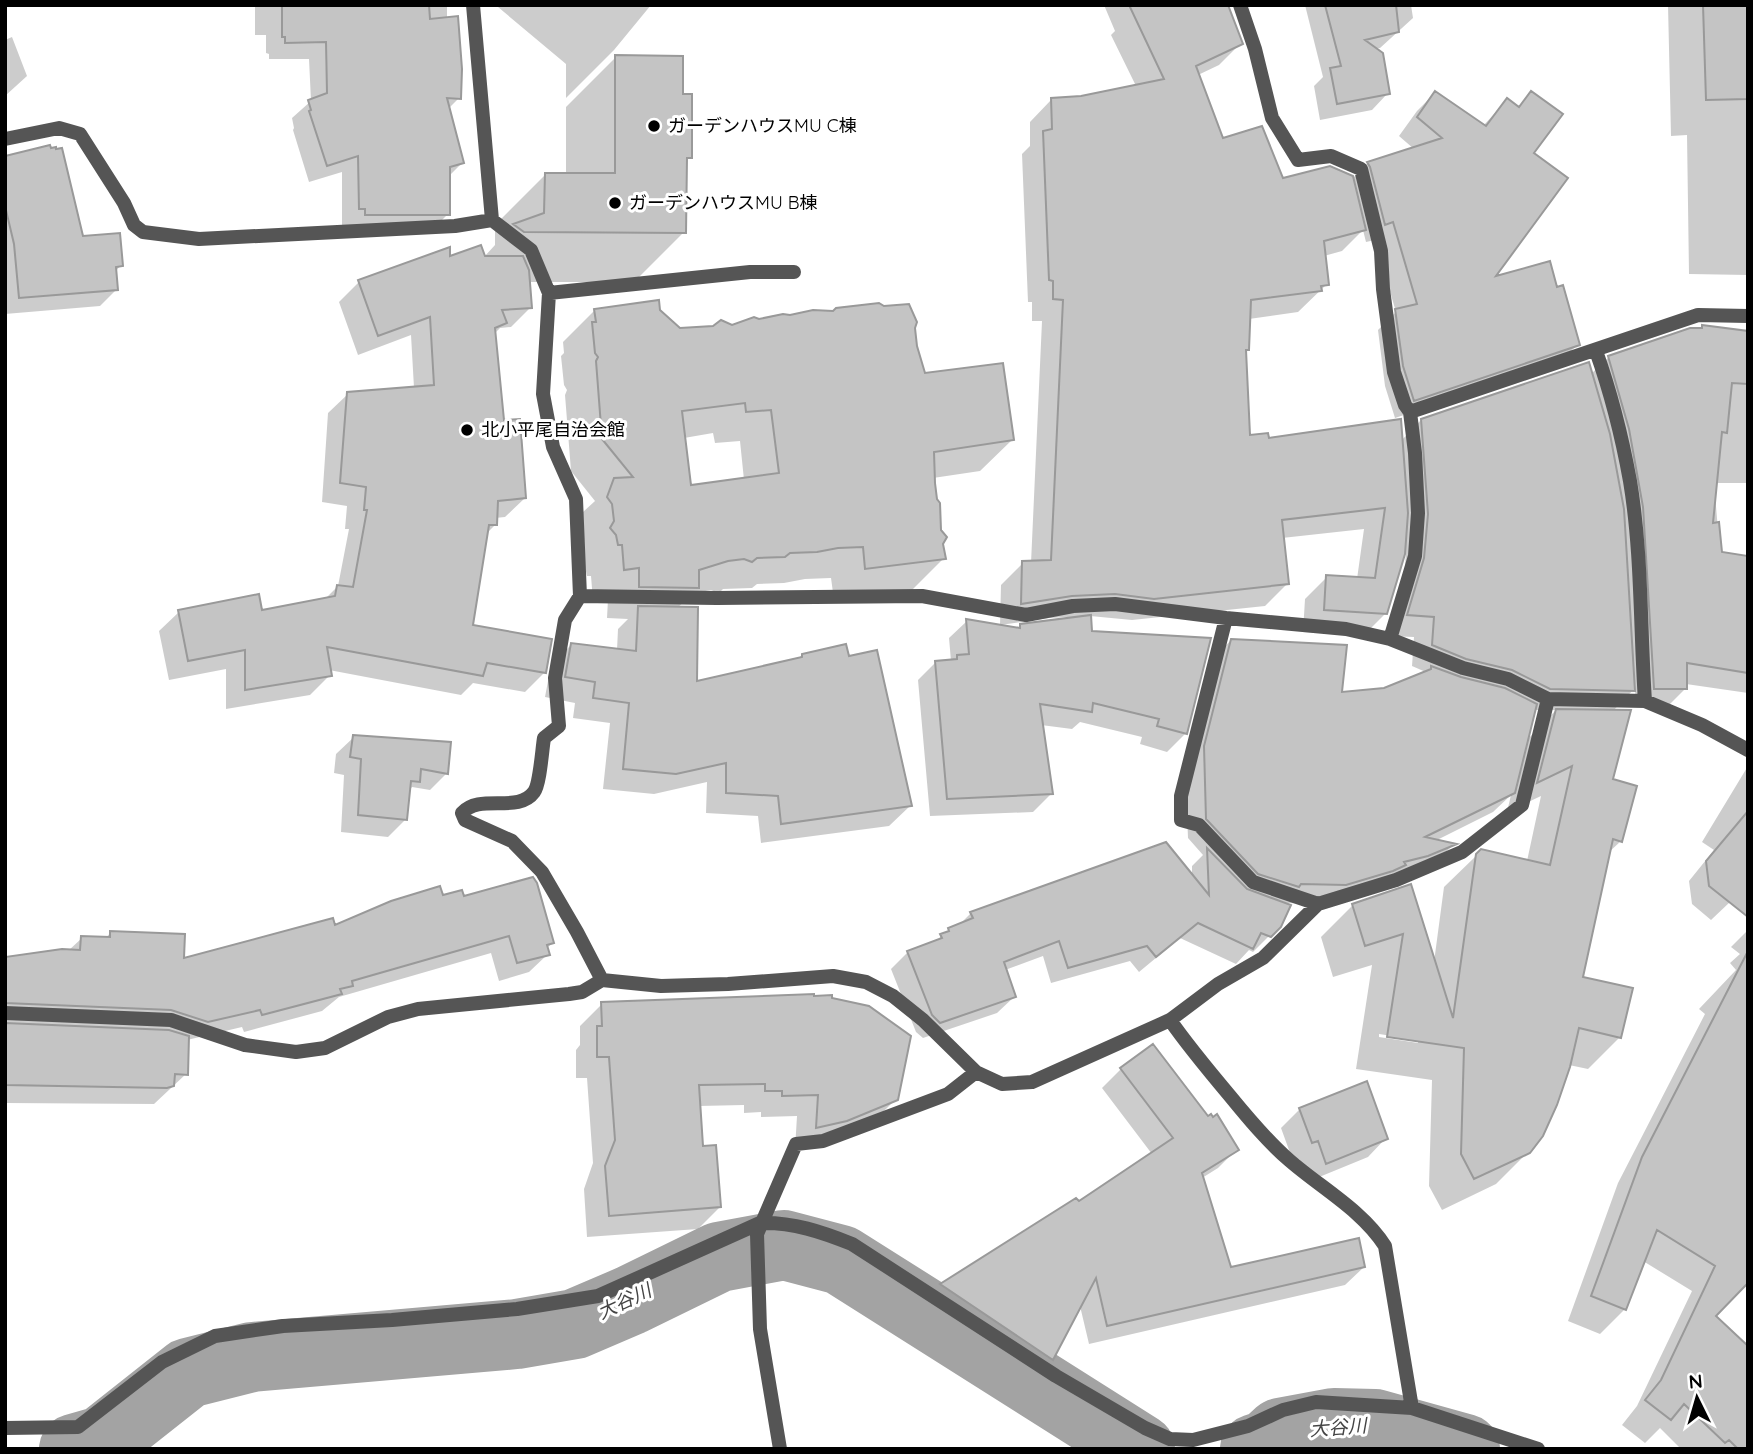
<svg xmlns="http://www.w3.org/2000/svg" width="1753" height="1454" viewBox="0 0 1753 1454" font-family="Quicksand,'Noto Sans JP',sans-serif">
	<rect width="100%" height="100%" fill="#fff"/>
	<!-- shadow -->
	<path fill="#0003" fill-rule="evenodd" d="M255 5H447V19L459 98 448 109 462 163 449 176 448 214 431 231 342 225V172L309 182 293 130 294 128 292 118 311 101 309 59H269V54L266 53V35H255Z
		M500 5H651L614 50 566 98V64L498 7Z
		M1104 5H1225L1241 43 1219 65 1198 75 1222 140 1282 180 1353 178 1368 163 1414 149 1399 136 1417 111 1435 93 1483 126 1507 100 1517 108 1531 94 1532 153 1491 280 1556 289 1578 344 1559 363 1395 418 1385 386 1378 330 1396 312 1375 240 1366 242 1363 230 1342 251 1324 256 1327 284 1298 312 1249 319 1247 349 1244 352 1249 437 1267 440 1401 441 1421 420 1591 374 1609 357 1703 327 1748 333V483H1714L1720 553 1748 558V693L1686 684V688L1667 707H1636L1635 688 1612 712 1611 781 1621 841 1608 853 1581 978 1620 1037 1588 1069 1569 1065 1528 1152 1496 1184 1442 1210 1429 1186 1432 1080 1356 1069 1372 965 1333 977 1321 937 1353 905 1410 886 1434 962 1444 887 1477 855 1527 861 1541 796 1507 812 1511 795 1493 812 1435 841 1453 845 1435 863 1326 904 1282 903 1279 926 1253 952 1249 950 1236 964 1180 938 1139 972 1130 961 1051 983 1043 956 1005 970 1014 997 997 1013 923 1038 916 1032 891 969 908 952 935 942 949 930 958 926 971 913 1192 877V866L1203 855 1188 838 1185 766 1212 660 1231 640 1340 694 1385 690 1428 673 1412 666 1414 637 1387 636 1404 581 1406 552 1386 613 1364 635 1303 632 1305 599 1327 577 1357 579 1364 529 1282 538 1287 584 1265 606 1132 620 1090 616V633L1209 639 1185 734 1167 752 1140 744 1142 737 1080 722 1072 729 1041 725 1051 794 1033 812 930 816 918 680 936 662 951 661 949 638 967 621 1018 629 1021 625 1068 620V617L1049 618 1000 625 1001 585 1023 563H1031L1042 321H1032V302H1028L1022 154 1030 146V122L1051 100 1081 98 1136 86 1111 35 1115 31ZM1534 710H1556L1526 741ZM1379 1034 1418 1040V1043L1379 1037Z
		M1305 5H1411L1413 18 1380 48 1374 49 1388 93 1372 110 1320 120 1314 86 1323 77Z
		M1668 5H1748V275L1689 274 1687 135 1671 136Z
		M12 37 27 76 5 96V40Z
		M616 57 681 96 690 157 685 162 684 232 634 282H528L531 307 511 327 500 328 494 334 503 422 525 498 505 517 495 518V525L486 534 471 627 544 673 525 692 473 683 461 695 329 670 330 675 310 695 226 709V669L169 680 159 631 179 612H261L324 600 338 586 349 529H345L347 506 322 502 328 413 348 394 414 388 411 335 358 355 339 302 359 282 448 259 484 257 495 245V225L545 175H566V107Z
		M5 158 82 238 121 265 115 272 117 289 100 306 5 314Z
		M595 310 659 311 680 329 732 327 913 328 916 346 924 375 1012 440 980 471 933 478 944 558 912 590 834 600 831 578 805 579 784 583 757 584 752 588 723 589 719 593 711 590 694 593 676 609 695 684 797 660 802 655 910 806 889 826 761 843 758 816 706 813 707 782 654 794 603 789 610 723 573 718 575 703 545 697 551 665 572 644 617 650 618 629 628 619 607 618 608 599 593 601 591 576H587L585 567 583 512 595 501 571 471 565 395 567 390 564 385 561 356 564 353 563 342ZM713 433 715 443 740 441 744 480 690 487 684 438Z
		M354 737 447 773 430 790 412 787 408 792 406 819 388 837 341 832 344 775 334 773 336 754Z
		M1748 766V872L1730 902 1711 920 1692 904 1689 881 1714 850 1702 842Z
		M442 897 462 898 552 943 546 949 548 954 529 972 499 981 491 953 339 997 322 1011 244 1032 242 1027 187 1040 186 1074 154 1104 5 1103V959L68 951 82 938 105 939 111 932 182 960 334 928Z
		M1748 930V1282L1713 1316 1745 1449H1681L1660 1428 1645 1443 1622 1425 1637 1406 1692 1291 1643 1261 1625 1309 1600 1334 1568 1321 1618 1183 1705 1014 1699 1009 1736 970 1730 963 1740 954 1731 947Z
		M602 1004 896 1099 874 1121 795 1149 797 1116 761 1117V1112L744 1113V1105L699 1106 702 1148 720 1207 698 1229 587 1237 584 1189 593 1163 587 1078H576V1050L580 1045V1026Z
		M1121 1069 1207 1119 1237 1149 1218 1168 1202 1178 1230 1270 1364 1267 1345 1285 1089 1344 1080 1306 1051 1359 1033 1378 922 1303 941 1285 1076 1200 1078 1204 1152 1154 1102 1088Z
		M1300 1109 1386 1138 1368 1157 1307 1182 1299 1159 1293 1161 1281 1128Z
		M1325 1416 1348 1426 1339 1449H1306L1316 1425Z"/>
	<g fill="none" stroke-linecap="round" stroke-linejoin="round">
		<!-- river -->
		<path stroke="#a3a3a3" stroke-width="70" d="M74 1449 102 1441 188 1373 252 1357 517 1334 575 1324 631 1300 719 1257 784 1245 841 1260 1140 1449
			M1255 1449 1267 1445 1280 1433 1334 1423 1375 1424 1465 1449"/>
	</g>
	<!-- building -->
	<path fill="#c4c4c4" stroke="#999" stroke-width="2" fill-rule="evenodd" d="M282 5H429L430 19 458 16 462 69 461 99 447 98 464 163 450 167V215H365V209H359L358 156 327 166 309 111 311 110 308 100 327 93 326 42 285 43V37H282Z
		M1129 5H1228L1243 44 1196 66 1223 138 1262 126 1283 178 1330 166 1353 176 1366 230 1324 241 1329 285 1321 286 1322 291 1251 300 1249 350H1246L1250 435 1268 433 1269 438 1401 419 1408 513 1405 554 1387 614 1324 610 1326 575 1375 578 1385 508 1282 520 1289 584 1154 599 1115 594 1072 596 1021 604 1022 561 1051 560 1063 300 1053 299V281L1049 280 1043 131 1052 129 1051 98 1081 96 1164 79Z
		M1325 5H1396L1399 32 1365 40 1383 53 1390 94 1337 104 1330 68 1341 66Z
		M1703 5H1748V99L1706 100Z
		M615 55 683 56V94H692V158H687L686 233 524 232 513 224 544 213 545 173H615Z
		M1435 91 1486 126 1507 98 1519 107 1531 91 1563 114 1534 153 1568 178 1496 276 1550 261 1557 287 1563 285 1580 345 1414 401 1403 366 1395 309 1417 304 1393 222 1385 225 1370 167 1367 162 1442 138 1417 117Z
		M50 145 51 148 56 147V149L62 148 83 236 120 233 123 266 116 267 118 290 19 298 14 244 5 206V156Z
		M481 245 485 256H523L529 270 532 308 502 310 507 323 495 328 504 420 520 419 526 498 498 501 497 525H489L473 625 552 639 546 673 487 663 483 676 327 647 332 676 245 690V650L188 661 178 610 259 594 262 610 335 596 337 585 353 587 367 510H364L366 487 340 483 347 392 434 385 430 317 378 336 358 280 450 247V256Z
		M659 300 660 310 680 328 713 326 721 320 732 325 754 317 759 319 783 314 790 315 813 310 833 311 836 308 879 303 884 306 909 304 917 322 915 328 917 346 925 373 1003 363 1014 440 934 452 935 483 937 499 940 503 941 530 947 537 943 544 946 559 865 569 863 547 838 548 817 552 790 553 785 557 757 558 752 562 744 559 728 561 699 570V588L639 587V568L624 570 622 545H618L616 535 610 528 614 521 612 504 607 497 614 478 633 477 602 439 596 361 598 357 595 353 592 322H596L594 309ZM745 403 746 412 771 410 779 473 691 485 682 411Z
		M1702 325 1748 331V384L1732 383 1727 433 1722 432 1713 523 1719 522 1722 552 1748 556V673L1687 663V689H1654L1643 507 1629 429 1608 356 1690 328H1702Z
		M1589 362 1610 434 1624 509 1635 691 1550 689 1512 670 1466 659 1432 645 1434 617 1407 615 1424 558 1428 514 1421 419Z
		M638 606 698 607 697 681 802 657V654L846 644 849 656 877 650 912 806 781 824 778 796 726 793V763L676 774 623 769 629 703 593 698 595 682 565 677 571 643 636 651Z
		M1091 615 1092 631 1211 638 1187 734 1157 726 1159 719 1093 703 1092 712 1040 704 1053 794 947 799 935 661 957 659V655L969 654 966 619 1020 628V624Z
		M1231 639 1347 645 1342 692 1384 688 1431 669V666L1461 677 1505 688 1537 704 1515 793 1425 837 1457 844 1428 856 1404 862 1406 865 1393 871 1346 885 1301 884 1299 887 1258 874 1206 819 1204 746Z
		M1556 709 1631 710 1613 779 1637 786 1622 842 1613 839 1583 977 1633 988 1621 1038 1579 1028 1570 1067 1557 1105 1543 1136 1530 1153 1474 1179 1461 1154 1464 1048 1387 1037 1403 934 1365 946 1352 904 1411 884 1453 1018 1476 854 1481 849 1550 865 1572 766 1537 783Z
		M353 735 451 742 448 774 421 769 420 782 411 781 407 820 358 815 361 759 350 757Z
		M1748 811V917L1709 886 1706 861Z
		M1166 842 1209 895 1207 848 1247 889 1291 905 1281 927 1271 937 1261 933 1253 949 1198 923 1156 957 1147 946 1068 968 1059 941 1004 962 1016 997 940 1023 932 1015 907 951 942 938 940 934 949 931 948 928 973 918 970 912Z
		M533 877 537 883 554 943 547 945 550 955 517 963 509 936 352 981 353 986 340 989 342 994 262 1015 260 1010 208 1022 171 1010 5 1003V957L62 949 80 950 81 936 110 937V931L185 934 184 958 333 918 335 925 391 901 440 886 443 895 462 890 464 896Z
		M1748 951V1286L1746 1285 1716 1316 1748 1346V1449H1738L1729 1440 1725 1443 1684 1404 1671 1420 1645 1400 1661 1380 1715 1266 1657 1230 1626 1310 1591 1296 1642 1157Z
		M814 994V996L832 995V998L869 1006 911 1036 898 1100 847 1121 816 1128 818 1095 782 1096V1091H765V1084L699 1085 703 1146 716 1145 721 1207 609 1216 605 1166 615 1140 609 1057H597V1026H602L601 1002Z
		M5 1023 169 1030 189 1036 188 1075 175 1074 174 1086 167 1088 5 1085Z
		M1153 1044 1208 1116 1211 1114 1213 1117 1217 1114 1239 1150 1202 1173 1231 1267 1359 1238 1365 1267 1107 1326 1096 1278 1053 1360 940 1284 1076 1198 1079 1201 1173 1138 1120 1068Z
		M1367 1081 1388 1139 1326 1164 1318 1141 1312 1143 1299 1108Z"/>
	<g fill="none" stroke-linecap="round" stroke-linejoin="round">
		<!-- minor -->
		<path stroke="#555" stroke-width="14" d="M473 5 492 220
			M1240 5 1255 49 1272 118 1298 160 1331 156 1361 169 1381 251 1383 289 1394 372 1405 405 1410 412 1415 453 1418 513 1415 556 1390 639 1463 668 1508 679 1548 699 1645 701 1702 725 1748 750
			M5 139 59 128 80 134 124 203 134 225 143 232 199 239 455 226 492 220 531 250 549 293 543 394 553 447 576 499 580 596 565 620 555 678 559 726 544 738C542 750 540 784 534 792 518 814 480 793 462 813L465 820 512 841 542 872 577 932 602 980
			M549 293 750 272H794
			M1596 351C1611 393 1622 437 1630 481 1642 553 1640 628 1645 701
			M1410 412 1698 315 1748 316
			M580 596 717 598 922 596 1026 615 1073 606 1115 604 1226 618 1346 629 1390 639
			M1226 618 1181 796V820L1199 825 1253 882 1318 904
			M5 1013 171 1020 245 1045 296 1052 325 1048 388 1017 418 1009 569 994 582 992 602 980 661 986 728 984 833 976 866 982 893 996 923 1020 976 1072 1002 1084 1032 1082 1170 1020 1218 984 1263 958 1318 904 1396 880 1462 852 1522 805 1548 699
			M1170 1020C1188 1046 1209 1071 1230 1096 1248 1118 1267 1141 1289 1160 1321 1188 1362 1210 1385 1246L1412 1408 1538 1449
			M5 1428 78 1427 162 1362 215 1336 283 1326 392 1320 517 1309 598 1296 760 1223C793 1222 822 1232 852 1244L1056 1376 1145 1428 1170 1439 1193 1440 1248 1426 1283 1410 1316 1402 1412 1408
			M780 1449 760 1329 757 1234 796 1144 823 1141 948 1094 976 1072"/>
	</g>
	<!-- markers -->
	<g fill="#000" stroke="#fff" stroke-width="2.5">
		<circle cx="654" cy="126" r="7"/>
		<circle cx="615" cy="203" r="7"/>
		<circle cx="467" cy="430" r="7"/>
	</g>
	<g text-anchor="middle" stroke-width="6" stroke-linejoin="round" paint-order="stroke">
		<!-- poi labels -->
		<g font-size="18" fill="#000" stroke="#fff" text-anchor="start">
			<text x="668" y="132">ガーデンハウスMU C棟</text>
			<text x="629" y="209">ガーデンハウスMU B棟</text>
			<text x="481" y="436">北小平尾自治会館</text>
		</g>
		<!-- water labels -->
		<g font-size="19" font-style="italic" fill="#444" stroke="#fff">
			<text transform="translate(624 1301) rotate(-25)" y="7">大谷川</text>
			<text transform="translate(1338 1427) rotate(-4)" y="7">大谷川</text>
		</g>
	</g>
	<!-- border -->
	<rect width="1753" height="1454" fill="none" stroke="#000000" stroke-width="14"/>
	<!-- north arrow -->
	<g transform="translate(1697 1398) rotate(355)" stroke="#ffffff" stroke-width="5" paint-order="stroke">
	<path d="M0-5L12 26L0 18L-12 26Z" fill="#000000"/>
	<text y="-10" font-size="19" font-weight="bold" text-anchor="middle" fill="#000000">N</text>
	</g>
</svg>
